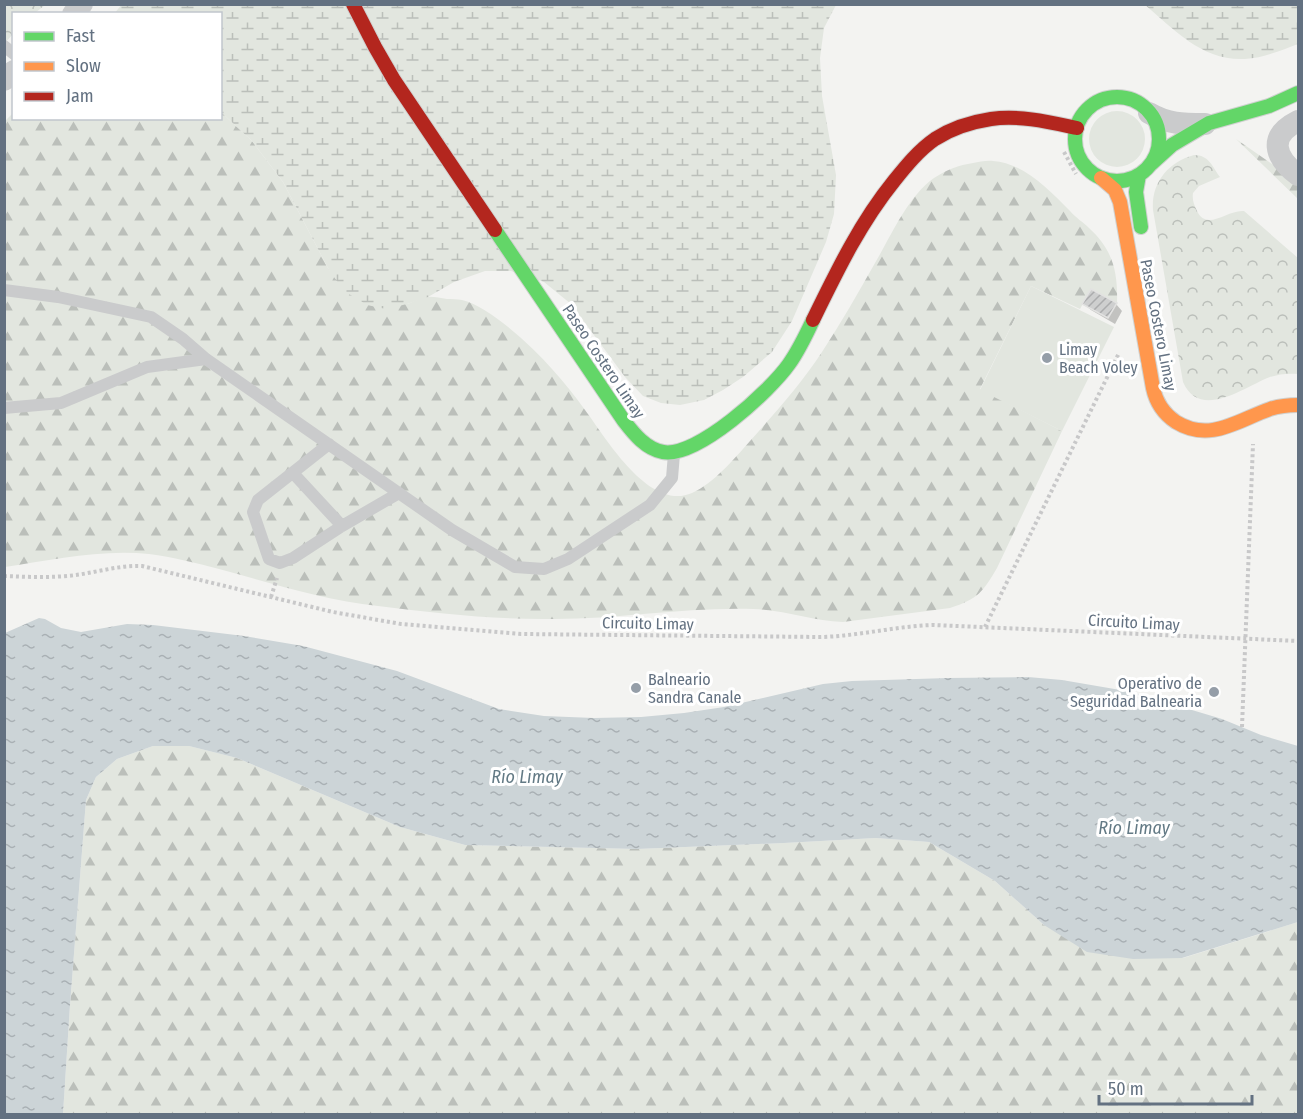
<svg xmlns="http://www.w3.org/2000/svg" width="1303" height="1119" viewBox="0 0 1303 1119" font-family="'Fira Sans Condensed',sans-serif">
	<defs>
		<pattern id="forest-firs" width="22" height="20" patternUnits="userSpaceOnUse" patternTransform="scale(1.5)"><rect width="22" height="20" fill="#e2e6df"/><path d="M5 1l3.5 6h-7zM16 11l3.5 6h-7z" fill="#bbbfba"/></pattern>
		<pattern id="wetland-marsh" width="20" height="14" patternUnits="userSpaceOnUse" patternTransform="scale(1.5)"><rect width="20" height="14" fill="#e2e6df"/><path d="M1 5h8M5 5V1M11 12h8M15 12V8" fill="none" stroke="#bbbfba"/></pattern>
		<pattern id="park-crowns" width="20" height="18" patternUnits="userSpaceOnUse" patternTransform="scale(1.5)"><rect width="20" height="18" fill="#e2e6df"/><path d="M2 6a3 3 0 1 1 6 0M12 15a3 3 0 1 1 6 0" fill="none" stroke="#bbbfba"/></pattern>
		<pattern id="water-ripples" width="26" height="14" patternUnits="userSpaceOnUse" patternTransform="scale(1.5)"><rect width="26" height="14" fill="#ccd4d7"/><path d="M2 4q2-2 4 0t4 0M15 11q2-2 4 0t4 0" fill="none" stroke="#a9b0b4"/></pattern>
		<pattern id="building-hatch" width="6" height="6" patternUnits="userSpaceOnUse" patternTransform="scale(1.5)"><rect width="6" height="6" fill="#cecfcf"/><path d="M-1 1l2-2M0 6l6-6M5 7l2-2" fill="none" stroke="#abacad"/></pattern>
	</defs>
	<rect width="100%" height="100%" fill="#f3f3f1"/>
	<!-- forest -->
	<path fill="url(#forest-firs)" d="M221 112 252 141 283 182 329 270 407 304C413 302 420 298 426 297 432 296 440 298 447 299 452 299 457 299 462 300 489 306 534 348 552 369 564 382 575 396 585 410 606 438 649 512 692 493 714 483 734 459 750 441 775 413 801 384 822 352 841 323 858 293 875 263 891 236 908 196 934 178 946 170 959 165 973 163 979 162 987 160 993 161 1024 163 1049 190 1070 211 1076 218 1083 222 1089 228 1113 250 1118 272 1117 303L1091 289 1080 309 1031 286 980 389 1062 431 997 568C983 592 978 599 950 608L843 622C812 621 784 610 753 609 687 607 620 619 554 619 496 620 436 613 378 606 324 600 271 583 219 569 196 563 173 557 149 554 101 549 52 560 5 567L4 122 13 113 14 118H220Z
		M1236 139 1298 182V199Z
		M153 746H189L237 758 400 827 465 845 637 849 784 843 876 838 929 842 995 881 1044 925 1183 958 1298 922V1114H63L70 1005 86 800 96 777 117 759Z"/>
	<!-- wetland -->
	<path fill="url(#wetland-marsh)" d="M122 4 836 5 824 28 820 58 822 96 836 175 834 214 826 242 792 321 772 352 743 377 723 390 704 400 680 405 661 403 643 396 625 377 571 304 544 282 511 271H485L454 282 428 297 407 304 386 309 367 305 344 291 329 270 283 182 252 141 221 112 220 14H114Z
		M1145 5H1298V44C1282 50 1263 58 1245 59 1202 61 1175 30 1145 5Z"/>
	<!-- park -->
	<path fill="url(#park-crowns)" d="M5 5H45L35 13 14 14 13 34 5 43Z
		M1194 155C1209 155 1212 166 1220 177L1199 186 1193 193C1192 200 1194 205 1197 211 1207 232 1228 209 1244 211L1298 258V374C1289 373 1279 374 1270 377 1244 387 1200 421 1183 382L1153 210C1151 183 1168 162 1194 155Z"/>
	<!-- garden -->
	<path fill="#e2e6df" d="M1089 139a28 28 0 1 1 56 0a28 28 0 1 1-56 0Z
		M1031 286 1114 327 1062 431 980 390Z"/>
	<!-- water -->
	<path fill="url(#water-ripples)" d="M39 618 45 619 61 628 81 632 127 624 153 625 244 636 303 646 397 671 499 709 544 716 594 718 641 717 684 713 724 707 823 684 852 681 948 678 1028 677 1062 680 1132 692 1222 719 1261 735 1298 746V922L1182 958 1133 959 1087 952 1044 925 995 881 929 842 876 838 784 843 637 849 465 845 400 827 237 758 189 746H153L117 759 96 777 86 800 70 1005 63 1114H5V633Z"/>
	<!-- shadow -->
	<path fill="#0003" d="M1084 304H1116L1122 311 1115 324 1091 310Z"/>
	<!-- building -->
	<path fill="url(#building-hatch)" stroke="#e2e2e1" stroke-width="1.5" d="M1091 289 1117 303 1108 318 1082 304Z"/>
	<g fill="none" stroke-linecap="round" stroke-linejoin="round">
		<defs>
			<path id="fast" d="M1075 139a42 42 0 1 1 84 0a42 42 0 1 1-84 0Z
				M1151 164 1172 145 1209 123 1269 106 1298 93
				M1139 175 1136 192 1141 227
				M495 230 624 421C634 434 646 449 663 452 697 458 770 391 789 364 799 350 806 335 813 320"/>
			<path id="slow" d="M1101 178 1115 190 1120 202 1153 388C1156 402 1164 414 1176 422 1210 443 1238 420 1270 409 1279 406 1288 405 1298 405"/>
			<path id="jam" d="M353 4 375 47 394 80 495 230
				M813 320C837 271 860 223 894 181 906 166 919 150 935 139 952 128 971 122 991 119 1020 115 1049 122 1077 128"/>
		</defs>
		<!-- fast casing -->
		<use href="#fast" stroke="#d0d1d0" stroke-width="16"/>
		<!-- slow casing -->
		<use href="#slow" stroke="#d0d1d0" stroke-width="16"/>
		<!-- jam casing -->
		<use href="#jam" stroke="#d0d1d0" stroke-width="16"/>
		<!-- path -->
		<path stroke="#c8c8c9" stroke-width="4" stroke-dasharray="3 3" stroke-linecap="butt" d="M1064 152 1076 174
			M4 576C28 577 53 578 76 575 98 572 120 565 142 566L333 612 401 624 521 634 821 637C859 636 896 626 934 625L1298 641
			M271 597 277 578
			M985 627 1119 353
			M1242 727 1253 444"/>
		<!-- lane -->
		<path stroke="#cacbcc" stroke-width="12" d="M4 46 14 54
			M4 290 58 297 151 317 183 339 206 359 452 530 515 567 544 569 568 559 650 505 672 478 674 454
			M4 408 61 403 147 367 206 359
			M329 444 258 500 253 512 269 559 280 563 293 558 342 526 399 493
			M293 473 342 526"/>
		<!-- street -->
		<path stroke="#cacbcc" stroke-width="22" d="M73 14 82 4
			M4 80 14 71
			M1149 113C1168 124 1182 124 1205 124
			M1298 121C1268 136 1274 157 1298 175"/>
		<!-- fast -->
		<use href="#fast" stroke="#63d668" stroke-width="14"/>
		<!-- slow -->
		<use href="#slow" stroke="#ff974d" stroke-width="14"/>
		<!-- jam -->
		<use href="#jam" stroke="#b3261e" stroke-width="14"/>
	</g>
	<!-- markers -->
	<g fill="#959ea8" stroke="#fff" stroke-width="2">
		<circle cx="1047" cy="358" r="6"/>
		<circle cx="636" cy="688" r="6"/>
		<circle cx="1214" cy="692" r="6"/>
	</g>
	<g text-anchor="middle" stroke-width="6" stroke-linejoin="round" paint-order="stroke">
		<!-- street labels -->
		<g font-size="16" fill="#637181" stroke="#fff">
			<text transform="translate(1159 325) rotate(79)" y="6">Paseo Costero Limay</text>
			<text transform="translate(604 361) rotate(56)" y="6">Paseo Costero Limay</text>
			<text transform="translate(1134 622) rotate(3)" y="6">Circuito Limay</text>
			<text transform="translate(648 623) rotate(1)" y="6">Circuito Limay</text>
		</g>
		<!-- poi labels -->
		<g font-size="16" fill="#637181" stroke="#fff" text-anchor="start">
			<text x="1059" y="355">Limay<tspan x="1059" dy="18">Beach Voley</tspan></text>
			<text x="648" y="685">Balneario<tspan x="648" dy="18">Sandra Canale</tspan></text>
			<text x="1202" y="689" text-anchor="end">Operativo de<tspan x="1202" dy="18">Seguridad Balnearia</tspan></text>
		</g>
		<!-- water labels -->
		<g font-size="18" font-style="italic" fill="#637a85" stroke="#fff">
			<text x="527" y="783">Río Limay</text>
			<text x="1134" y="834">Río Limay</text>
		</g>
	</g>
	<!-- border -->
	<rect width="1303" height="1119" fill="none" stroke="#637181" stroke-width="12"/>
	<!-- legend -->
	<rect x="12" y="12" width="210" height="108" fill="#ffffff" stroke="#c1c6cd" stroke-width="1.5"/>
	<rect x="24" y="32" width="30" height="9" fill="#63d668" stroke="#c1c6cd" stroke-width="1.5"/>
	<text x="66" y="42" font-size="18" fill="#637181">Fast</text>
	<rect x="24" y="62" width="30" height="9" fill="#ff974d" stroke="#c1c6cd" stroke-width="1.5"/>
	<text x="66" y="72" font-size="18" fill="#637181">Slow</text>
	<rect x="24" y="92" width="30" height="9" fill="#b3261e" stroke="#c1c6cd" stroke-width="1.5"/>
	<text x="66" y="102" font-size="18" fill="#637181">Jam</text>
	<!-- scale -->
	<path d="M1099 1095v9h153v-9" fill="none" stroke="#637181" stroke-width="3"/>
	<text x="1108" y="1095" font-size="18" fill="#637181" stroke="#ffffff" stroke-width="4.5" paint-order="stroke">50 m</text>
</svg>
